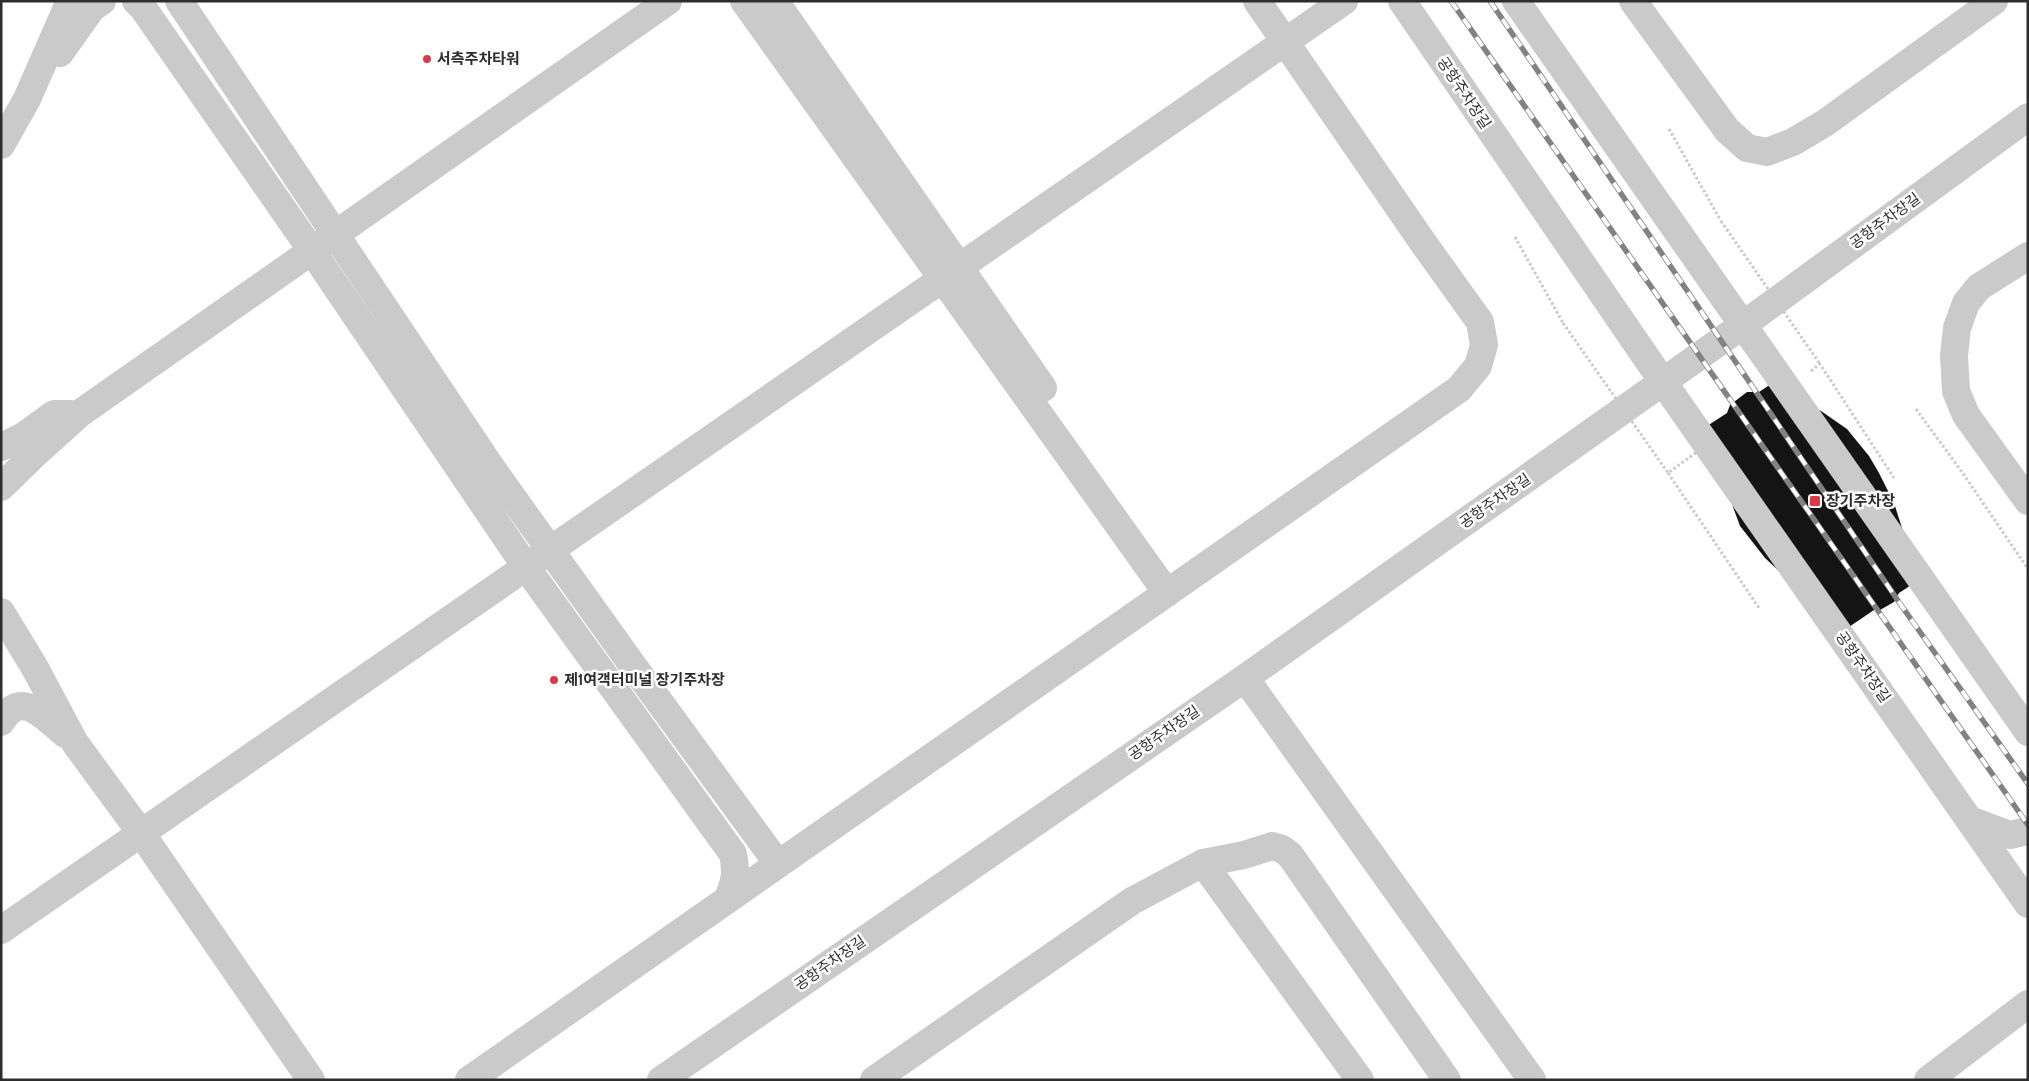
<svg xmlns="http://www.w3.org/2000/svg" width="2029" height="1081" viewBox="0 0 2029 1081" font-family="Cabin,'Noto Sans KR',sans-serif">
	<rect width="100%" height="100%" fill="#fff"/>
	<!-- building -->
	<path fill="#141414" d="M1786 374 1808 402 1847 429 1869 456 1879 473 1894 503 1903 531 1925 576 1899 593 1894 602 1880 610H1874L1843 631 1765 558 1740 526 1704 428 1727 413 1730 405 1747 392H1759Z"/>
	<g fill="none" stroke-linecap="round" stroke-linejoin="round">
		<!-- path -->
		<path stroke="#cacaca" stroke-width="3" stroke-dasharray="2.5 2.5" stroke-linecap="butt" d="M1669 129 1721 221
			M1515 237 1563 323
			M1811 371 1820 364 1894 478
			M1916 409 1962 472 2028 569
			M1668 473 1759 608"/>
		<!-- minor -->
		<path stroke="#cacaca" stroke-width="28" d="M136 1 143 8 312 251 526 567 733 854C737 874 735 882 727 900
			M179 1 493 470 631 663 778 864
			M744 1 1167 593
			M775 1 1043 388
			M1402 1 1663 382 2028 904
			M1516 1 2028 732
			M1633 1 1727 130 1747 148 1767 152 1793 142 1825 123 1994 1
			M60 53 92 8 102 1
			M1 145 27 99 70 1
			M2028 256 1979 287 1966 303 1957 328 1954 356 1956 391 1966 415 2028 501
			M1 447 22 437 54 414H70
			M1 487 37 452 79 414 668 1
			M1 612 35 668 75 743 141 833 311 1080
			M1245 678 1532 1080
			M1 722C21 688 44 717 65 734
			M1970 820 2010 835 2028 831
			M1203 863 1244 855 1272 846 1282 849 1290 855 1447 1080
			M1 930 1344 1
			M469 1080 1459 389 1478 366 1484 345 1480 322 1424 244 1257 1
			M661 1080 1245 678 1743 325 2028 117
			M874 1080 1132 901 1203 863 1360 1080
			M1928 1080 2028 1004"/>
		<defs>
			<path id="rail" d="M1451 1 2028 825
				M1490 1 1903 608 2028 784"/>
		</defs>
		<!-- rail casing -->
		<use href="#rail" stroke="#828282" stroke-width="5.5"/>
		<!-- rail -->
		<use href="#rail" stroke="#fff" stroke-width="4" stroke-dasharray="11" stroke-linecap="butt"/>
		<!-- path-bridge -->
		<path stroke="#cacaca" stroke-width="3" stroke-dasharray="2.5 2.5" stroke-linecap="butt" d="M1721 221 1820 364
			M1563 323 1668 473 1712 441"/>
	</g>
	<!-- markers -->
	<g fill="#da3a47" stroke="#fff" stroke-width="2">
		<circle cx="427" cy="59" r="5"/>
		<rect x="1809" y="495" width="12" height="12" rx="2.5"/>
		<circle cx="554" cy="680" r="5"/>
	</g>
	<g text-anchor="middle" stroke-width="5" stroke-linejoin="round" paint-order="stroke">
		<!-- poi labels -->
		<g font-size="15" font-weight="bold" fill="#2d2d2d" stroke="#fff" text-anchor="start">
			<text x="437" y="64">서측주차타워</text>
			<text x="1826" y="506">장기주차장</text>
			<text x="564" y="685">제1여객터미널 장기주차장</text>
		</g>
		<!-- street labels -->
		<g font-size="15" fill="#2d2d2d" stroke="#fff">
			<text transform="translate(1464 93) rotate(56)" y="5">공항주차장길</text>
			<text transform="translate(1885 221) rotate(-36)" y="5">공항주차장길</text>
			<text transform="translate(1495 501) rotate(-35)" y="5">공항주차장길</text>
			<text transform="translate(1863 667) rotate(55)" y="5">공항주차장길</text>
			<text transform="translate(1164 733) rotate(-35)" y="5">공항주차장길</text>
			<text transform="translate(830 963) rotate(-35)" y="5">공항주차장길</text>
		</g>
	</g>
	<!-- border -->
	<rect width="2029" height="1081" fill="none" stroke="#2d2d2d" stroke-width="5"/>
</svg>
